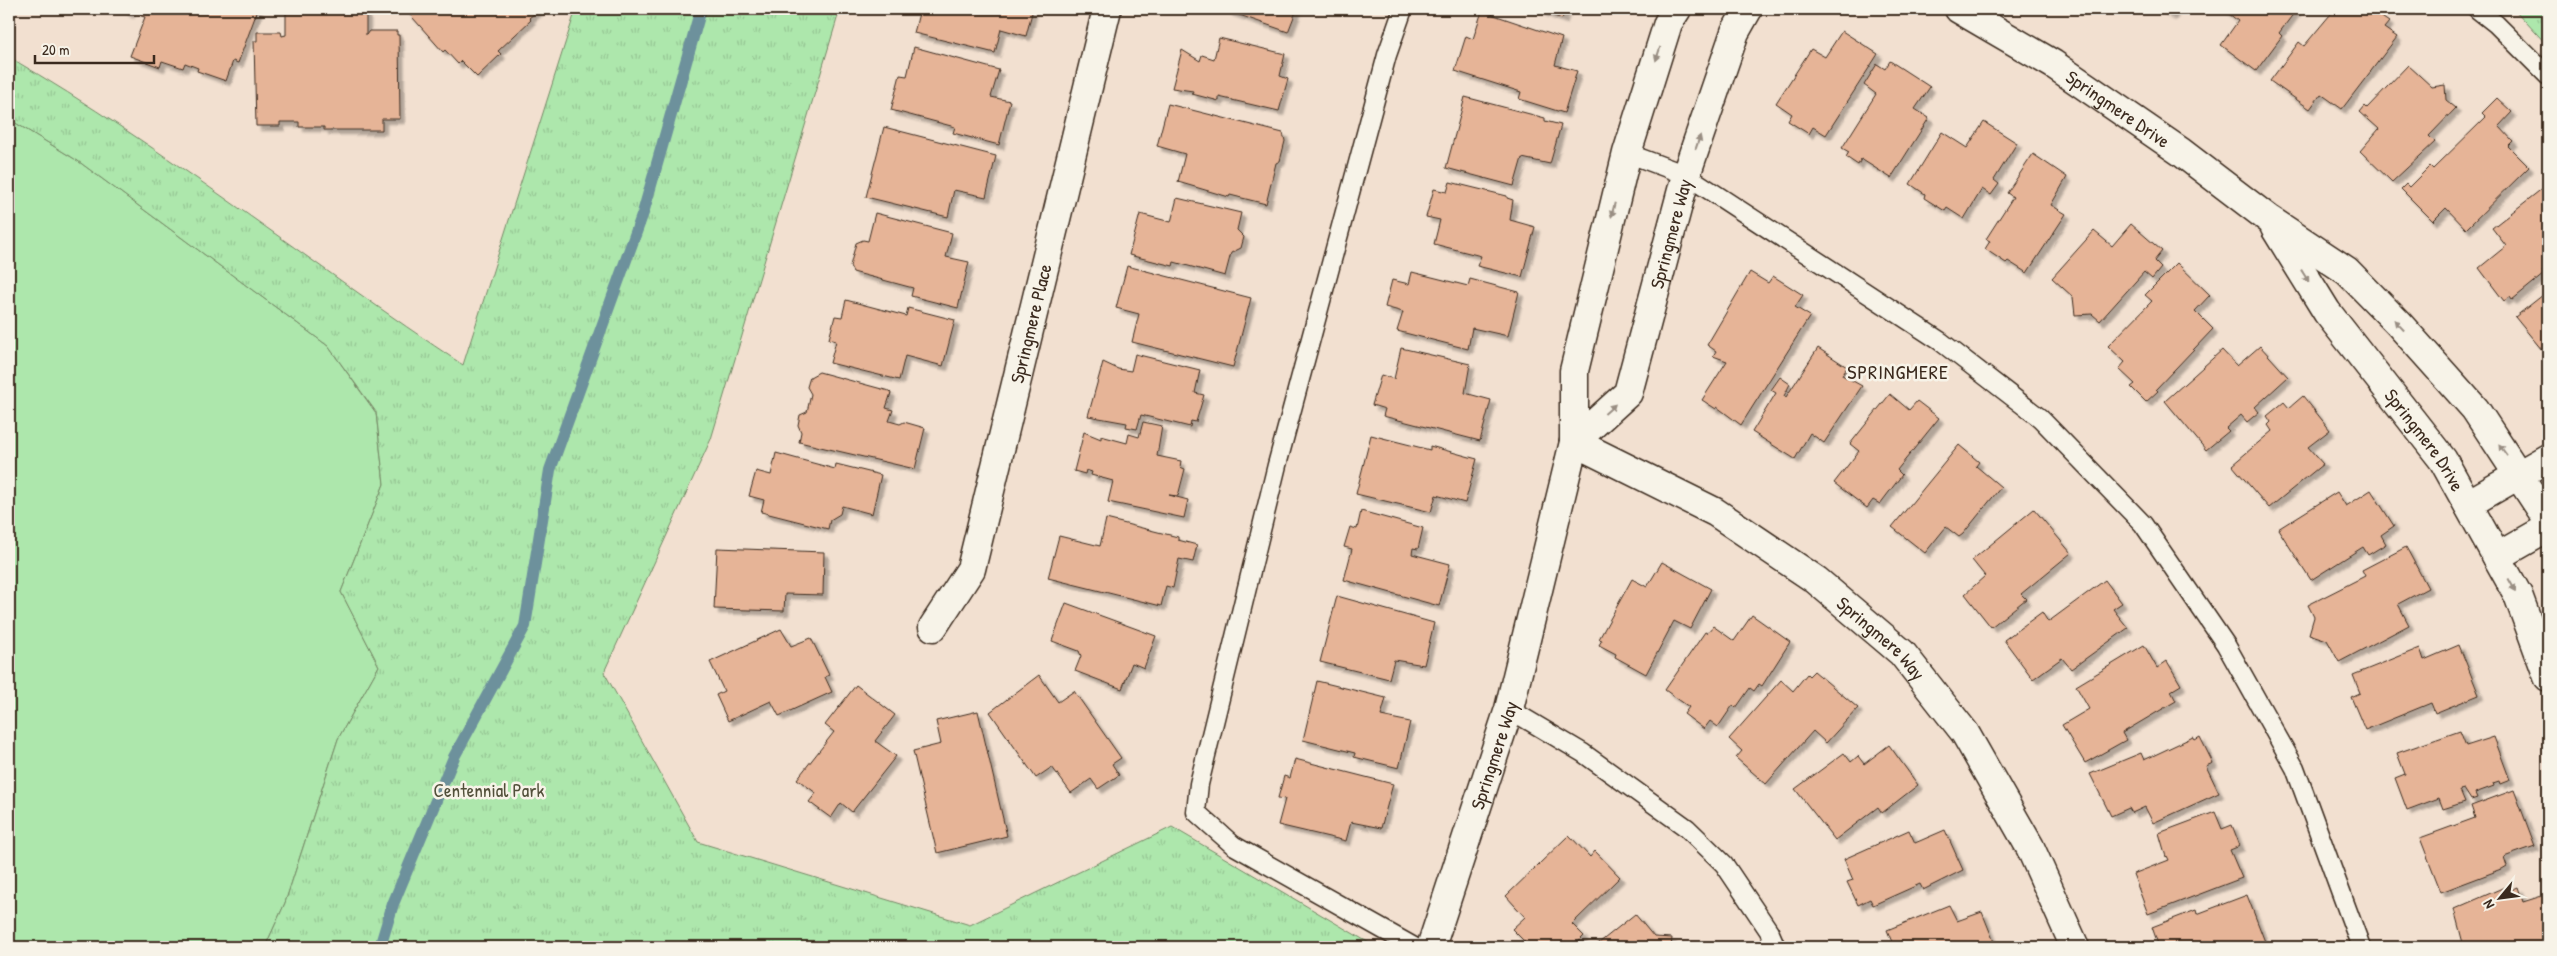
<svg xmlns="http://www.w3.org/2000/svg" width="2557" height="956" viewBox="0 0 2557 956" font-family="'Patrick Hand',sans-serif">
	<defs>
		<pattern id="park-tufts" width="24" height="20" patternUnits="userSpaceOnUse" patternTransform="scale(1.25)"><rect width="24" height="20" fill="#ade7ac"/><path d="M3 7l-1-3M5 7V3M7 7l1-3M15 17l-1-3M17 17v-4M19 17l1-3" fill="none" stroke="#96c694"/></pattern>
		<filter id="shadow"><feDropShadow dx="4.5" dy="4.5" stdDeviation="1" flood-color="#0004"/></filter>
	</defs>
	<rect width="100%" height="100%" fill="#f2e0d0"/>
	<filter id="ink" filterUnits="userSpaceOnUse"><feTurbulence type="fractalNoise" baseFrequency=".02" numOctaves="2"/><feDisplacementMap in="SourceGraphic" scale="10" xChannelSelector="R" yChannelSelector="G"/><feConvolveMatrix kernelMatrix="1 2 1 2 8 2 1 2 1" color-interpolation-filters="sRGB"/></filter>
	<g filter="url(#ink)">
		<!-- grass -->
		<path fill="#ade7ac" stroke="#748865" d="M9 119 78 161 328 346 376 413 384 484 341 592 379 666 338 739 285 903 265 947H9Z"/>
		<!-- park -->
		<path fill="url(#park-tufts)" stroke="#748865" d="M576 9H840L711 439 604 672 698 842 970 925 1172 827 1376 947H265L285 903 338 739 379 666 341 592 384 484 376 412 328 346 78 161 9 119V57C167 149 311 264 463 365Z
			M2514 9H2548V46Z"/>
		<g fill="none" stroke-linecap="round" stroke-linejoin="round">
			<!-- stream -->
			<path stroke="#6d919c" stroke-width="12" d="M380 947 393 904 454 757 525 626 550 470 643 213 701 9"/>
		</g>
		<!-- building -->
		<path fill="#e6b497" stroke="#3b2a1e" filter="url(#shadow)" d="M122 9H131L129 14Z
			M141 9H258L238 63 233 61 226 81 197 71 198 68 185 63 183 68 162 61 160 67 130 56 145 17 141 16Z
			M286 9H366V35L369 31H397V35H399L400 119H382V130H324V127H299V122H280V126H256L254 41H257V32H281L282 36 286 35Z
			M405 9H540L529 18 531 20 498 51 501 54 477 77 461 61 458 64 445 50 443 52Z
			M920 9H1033L1026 36 1001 29 995 53 914 33Z
			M1226 9H1297L1288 32 1228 11Z
			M1536 9H1566L1562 19Z
			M2160 9H2175L2171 16Z
			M2223 9H2297L2279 33 2282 36 2256 71 2221 45 2238 21Z
			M2335 9H2358L2364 14 2370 9 2389 22 2384 28 2397 37 2342 109 2321 94 2310 109 2270 81 2299 42 2304 46Z
			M1482 11 1562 38 1555 65 1577 71 1564 113 1519 99 1521 92 1455 71 1466 36 1473 39Z
			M1842 31 1878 54 1826 135 1813 127 1809 134 1788 121 1792 114 1776 103 1811 49 1825 57Z
			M1219 38 1285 54 1280 76 1288 79 1279 111 1219 97V101L1192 94 1193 91 1172 88 1182 50 1200 61 1202 55 1214 59Z
			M914 47 999 70 991 97 1010 101 999 145 953 133 955 127 891 110 900 75 907 76Z
			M1890 61 1930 87 1915 109 1929 118 1891 178 1861 159 1858 165 1846 157 1849 152 1842 148 1876 94 1864 85 1877 64 1885 69Z
			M2408 65 2432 87 2445 85 2446 100 2456 108 2429 136 2435 142 2392 182 2360 151 2379 129 2360 112 2365 106 2367 108Z
			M1465 97 1545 118V121L1561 125 1550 164 1522 158 1514 186 1446 168Z
			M2497 98 2512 112 2499 126 2513 141 2508 146 2529 167 2466 229 2446 208 2433 221 2401 189 2406 184 2409 187 2430 166 2433 169 2486 117 2482 113Z
			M1168 104 1283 133 1285 141 1280 161 1276 163 1266 204 1230 195 1229 197 1178 182 1185 154 1157 146Z
			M1984 122 2017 143 1994 180 1999 184 1991 195 1982 189 1964 219 1947 208 1945 211 1924 198 1925 194 1910 184 1942 132 1967 148Z
			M884 127 996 156 986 197 954 190 948 217 866 197Z
			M2033 154 2067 177 2051 205 2066 214 2027 273 2008 261 2006 263 1985 249 1990 241 1986 239 2013 197 2007 193Z
			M1450 182 1507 196V198L1513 200 1510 220 1535 227 1522 277 1477 266 1481 256 1434 244 1440 220 1426 217 1434 189 1447 192Z
			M2548 184V266L2542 271 2544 274 2512 300 2510 297 2504 301 2479 268 2506 246 2492 228Z
			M1177 198 1241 213 1237 230 1244 237 1241 248 1231 253 1225 276 1174 262 1173 266 1129 255 1140 214 1171 222Z
			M875 213 952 233 946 257 969 262 958 308 911 296 913 288 853 272 850 266 856 243 863 240 868 241Z
			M2131 224 2162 251 2154 261 2161 268 2152 279 2144 272 2100 321 2092 314 2075 315 2073 297 2052 278 2094 231 2112 246Z
			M2177 263 2210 295 2195 311 2213 329 2156 389 2158 391 2146 402 2131 387 2135 384 2119 369 2125 362 2108 346 2152 301 2145 295Z
			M1127 266 1251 298 1233 367 1132 342 1139 314 1116 308Z
			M1412 272 1468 286 1470 279 1519 292 1508 336 1472 328 1468 349 1397 331 1403 312 1385 307 1392 280 1409 284Z
			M1750 272 1768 283 1773 276 1803 295 1795 307 1810 316 1741 425 1717 407 1716 409 1702 400 1727 361 1713 356 1716 351 1707 345Z
			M2548 291V346L2542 350 2515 317Z
			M846 300 906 316 908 308 955 320 943 366 905 356 899 380 830 363 836 341 829 339 835 316 842 317Z
			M2260 346 2288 377 2255 407 2259 412 2247 422 2241 415 2226 428 2229 431 2206 450 2165 401 2222 350 2237 366Z
			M1401 348 1470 364 1465 393 1491 400 1480 441 1383 416 1385 409 1372 405 1381 375 1394 379Z
			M1818 348 1847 367 1842 375 1862 386 1824 443 1810 433 1795 459 1752 432 1776 393 1771 390 1780 377 1790 384 1784 396 1786 397Z
			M1135 354 1200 370 1195 393 1204 395 1196 422 1191 421 1190 427 1141 415 1137 429 1126 427 1127 423 1088 416 1103 362 1118 369 1131 371Z
			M819 372 889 391 891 393 886 408 893 410 889 421 900 424 904 422 925 428 915 469 799 442 801 432 798 425 800 415 807 412 811 394 807 387 810 377Z
			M1890 394 1909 410 1917 401 1939 418 1897 470 1902 475 1880 504 1873 500 1867 508 1834 483 1859 451 1850 444Z
			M2303 396 2330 430 2308 447 2323 464 2269 508 2232 465 2272 431 2268 425 2271 422 2267 416 2284 402 2289 408Z
			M1143 422 1162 426 1157 456 1181 461 1180 467 1185 469 1178 496 1169 495 1188 500 1184 518 1108 502 1113 481 1091 475 1092 472 1086 470 1085 474 1074 471 1084 432 1101 439V436L1127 443 1129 434 1139 437Z
			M1371 435 1430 450V446L1477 459 1465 503 1436 495 1431 512 1356 494Z
			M1959 445 1979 462 1976 466 2001 487 1963 534 1959 537 1946 527 1925 553 1892 527Z
			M776 453 835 469 836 464 881 475 872 514 842 506 840 514 830 520 828 529 761 512 764 500 749 496 756 471 771 475Z
			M2371 490 2394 526 2381 535 2386 544 2368 555 2363 547 2311 580 2278 529 2337 492 2346 506Z
			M2034 509 2071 553 2021 594 2026 599 1991 627 1965 594 1985 576 1972 560Z
			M1361 511 1423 528 1418 549 1413 548 1412 554 1450 564 1439 606 1344 580 1352 549 1344 547 1350 527 1357 529Z
			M1106 519 1178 537V540L1197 545 1193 562 1179 559 1173 588 1166 586 1161 606 1048 578 1059 536 1100 546Z
			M2406 547 2428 588 2398 604 2409 625 2339 662 2327 640 2309 634 2314 617 2308 605 2365 576 2362 570Z
			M717 548 824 552 823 595 785 594 784 611 714 609Z
			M1662 562 1711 589 1690 629 1674 621 1646 674 1615 657 1616 654 1599 645 1602 640 1599 639 1632 579 1647 587Z
			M2105 580 2122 603 2113 609 2128 628 2071 669 2062 658 2033 679 2004 640 2042 612 2048 622Z
			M1337 596 1434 623 1424 665 1394 660 1389 679 1320 662Z
			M1066 603 1156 636 1144 668 1132 663 1122 689 1075 671 1081 656 1079 651 1052 641Z
			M1752 615 1790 642 1762 686 1759 684 1754 691 1750 688 1736 708 1733 705 1718 727 1710 721 1704 729 1684 714 1689 707 1665 690 1705 632 1707 633 1713 626 1734 641Z
			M781 629 791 646 811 638 829 675 825 677 832 692 779 716 771 701 728 721 716 695 724 691 710 662Z
			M2144 645 2157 668 2167 661 2181 685 2171 691 2176 701 2122 733 2126 740 2085 763 2062 725 2089 709 2076 686Z
			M2459 645 2479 695 2435 713 2431 703 2365 730 2351 697 2360 693 2353 675 2420 648 2424 660Z
			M1814 671 1858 708 1826 743 1813 731 1766 784 1736 758 1742 751 1729 739 1781 680 1793 691 1807 674 1809 676Z
			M1039 675 1058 702 1074 691 1121 758 1112 764 1119 775 1098 789 1091 779 1071 793 1052 767 1036 778 990 712Z
			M1317 681 1386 698 1381 716 1410 722 1399 768 1354 757 1355 753 1303 740Z
			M856 685 895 715 875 741 896 756 852 812 841 803 831 818 809 802 816 793 797 779 834 732 825 725Z
			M978 711 1007 836 937 853 913 751 941 744 936 721Z
			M2460 731 2466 746 2494 737 2510 780 2500 784 2499 781 2493 783 2494 786 2475 793 2477 798 2471 800 2464 789 2460 790 2465 802 2443 809 2439 798 2407 810 2395 778 2405 774 2397 753Z
			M2193 737 2195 740 2200 737 2213 763 2206 766 2219 793 2153 823 2145 807 2132 813 2129 808 2111 816 2090 774 2141 753 2144 760Z
			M1889 745 1918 785 1882 813 1878 807 1835 840 1795 789 1844 753 1851 762 1858 756 1864 764Z
			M1295 759 1393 784 1381 828 1351 822 1346 841 1278 825 1285 799 1278 798 1284 776 1290 778Z
			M2514 790 2535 846 2504 857 2507 866 2502 869 2441 892 2420 838 2475 818 2471 806Z
			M2215 812 2222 829 2232 825 2240 846 2230 850 2242 878 2148 914 2133 874 2169 860 2167 856 2166 857 2159 833Z
			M1909 830 1915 843 1945 830 1963 870 1923 890 1920 884 1873 905 1870 899 1858 905 1847 882 1853 880 1844 859Z
			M1569 835 1590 857 1595 851 1620 877 1572 924 1584 936 1573 947H1530L1512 929 1525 917 1506 896Z
			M2507 886 2509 891 2518 887 2523 902 2548 894V943L2538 947H2464L2454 909Z
			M2247 895 2267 947H2159L2152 927 2196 910 2197 914Z
			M1949 905 1957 921 1982 912 1996 947H1894L1887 930Z
			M1635 914 1654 937 1672 938 1671 947H1594Z"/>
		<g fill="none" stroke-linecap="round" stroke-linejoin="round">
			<defs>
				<path id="lane" d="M1403 9 1387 55 1277 465 1199 784 1196 812 1233 845 1414 947
					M2477 9 2496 24 2548 76
					M1627 153 1686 175 1940 341 2040 418 2143 524 2226 645 2295 768 2361 947
					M1509 709 1583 753 1687 828 1724 864 1769 931 1776 947"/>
				<g id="street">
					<path id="s1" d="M1574 442 1628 393 1686 175 1735 32 1748 9"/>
					<path d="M1574 442V371L1627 153 1668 23 1677 9"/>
					<path d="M2468 504 2548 458"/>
					<path d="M2497 557 2548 528"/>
					<path id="s2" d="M933 627 971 569 1107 9"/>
					<path id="s3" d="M1431 947 1509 709 1574 442 1715 512 1816 580 1902 653 1965 733 2030 847 2075 947"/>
				</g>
				<g id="secondary">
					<path id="s4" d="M1959 9 2053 64 2181 152 2270 220 2347 271 2399 324 2475 409 2548 520"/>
					<path id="s5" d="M2275 228 2327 312 2443 460 2518 595 2548 677"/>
				</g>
			</defs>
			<!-- lane casing -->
			<use href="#lane" stroke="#3b2a1e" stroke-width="21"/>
			<!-- street casing -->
			<use href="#street" stroke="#3b2a1e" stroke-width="31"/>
			<!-- secondary casing -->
			<use href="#secondary" stroke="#3b2a1e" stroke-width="31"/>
			<!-- lane -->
			<use href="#lane" stroke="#f7f3e8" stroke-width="18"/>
			<!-- street -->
			<use href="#street" stroke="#f7f3e8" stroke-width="28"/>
			<!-- secondary -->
			<use href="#secondary" stroke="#f7f3e8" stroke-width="28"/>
		</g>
		<!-- one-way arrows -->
		<defs><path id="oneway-solid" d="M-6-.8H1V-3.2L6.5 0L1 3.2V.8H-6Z" transform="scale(1.25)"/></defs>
		<g fill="#998e83">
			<use href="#oneway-solid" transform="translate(1658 54) rotate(108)"/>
			<use href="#oneway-solid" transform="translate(1698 142) rotate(-71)"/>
			<use href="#oneway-solid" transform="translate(1613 210) rotate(104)"/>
			<use href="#oneway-solid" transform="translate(2305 276) rotate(58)"/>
			<use href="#oneway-solid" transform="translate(2399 325) rotate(-133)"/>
			<use href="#oneway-solid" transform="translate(1610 409) rotate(-42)"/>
			<use href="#oneway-solid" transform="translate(2503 450) rotate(-125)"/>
			<use href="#oneway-solid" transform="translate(2512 585) rotate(61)"/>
		</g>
	</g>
	<g text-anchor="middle" stroke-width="5" stroke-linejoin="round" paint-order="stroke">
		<!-- street labels -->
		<g font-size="19" fill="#3b2a1e" stroke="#f7f3e8">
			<text dy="7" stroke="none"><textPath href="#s4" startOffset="188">Springmere Drive</textPath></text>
			<text dy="7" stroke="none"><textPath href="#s1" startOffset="238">Springmere Way</textPath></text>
			<text dy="7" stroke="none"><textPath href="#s2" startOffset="322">Springmere Place</textPath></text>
			<text dy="7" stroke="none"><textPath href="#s5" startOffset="260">Springmere Drive</textPath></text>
			<text dy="7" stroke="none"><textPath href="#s3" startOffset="892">Springmere Way</textPath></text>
			<text dy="7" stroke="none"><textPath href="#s3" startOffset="202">Springmere Way</textPath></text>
		</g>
		<!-- park labels -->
		<g font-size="19" fill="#52503a" stroke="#f7f3e8">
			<text x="489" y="797">Centennial Park</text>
		</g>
		<!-- neighbourhood labels -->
		<g font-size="20" letter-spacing="1" fill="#3b2a1e" stroke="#f7f3e8">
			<text x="1898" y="379">SPRINGMERE</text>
		</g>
	</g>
	<!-- margin -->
	<rect width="2557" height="956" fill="none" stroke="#f7f3e8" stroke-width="30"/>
	<rect x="15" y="15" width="2527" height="926" fill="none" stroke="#3b2a1e" stroke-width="2" filter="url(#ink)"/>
	<!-- north arrow -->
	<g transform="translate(2500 898) rotate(241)" stroke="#f7f3e8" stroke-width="4" paint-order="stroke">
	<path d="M0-4L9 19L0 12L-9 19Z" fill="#3b2a1e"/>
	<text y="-8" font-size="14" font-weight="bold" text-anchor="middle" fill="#3b2a1e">N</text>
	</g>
	<!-- scale -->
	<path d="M35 55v8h119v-8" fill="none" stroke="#3b2a1e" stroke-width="2.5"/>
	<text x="42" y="55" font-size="15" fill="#3b2a1e" stroke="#f7f3e8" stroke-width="4" paint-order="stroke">20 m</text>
</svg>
